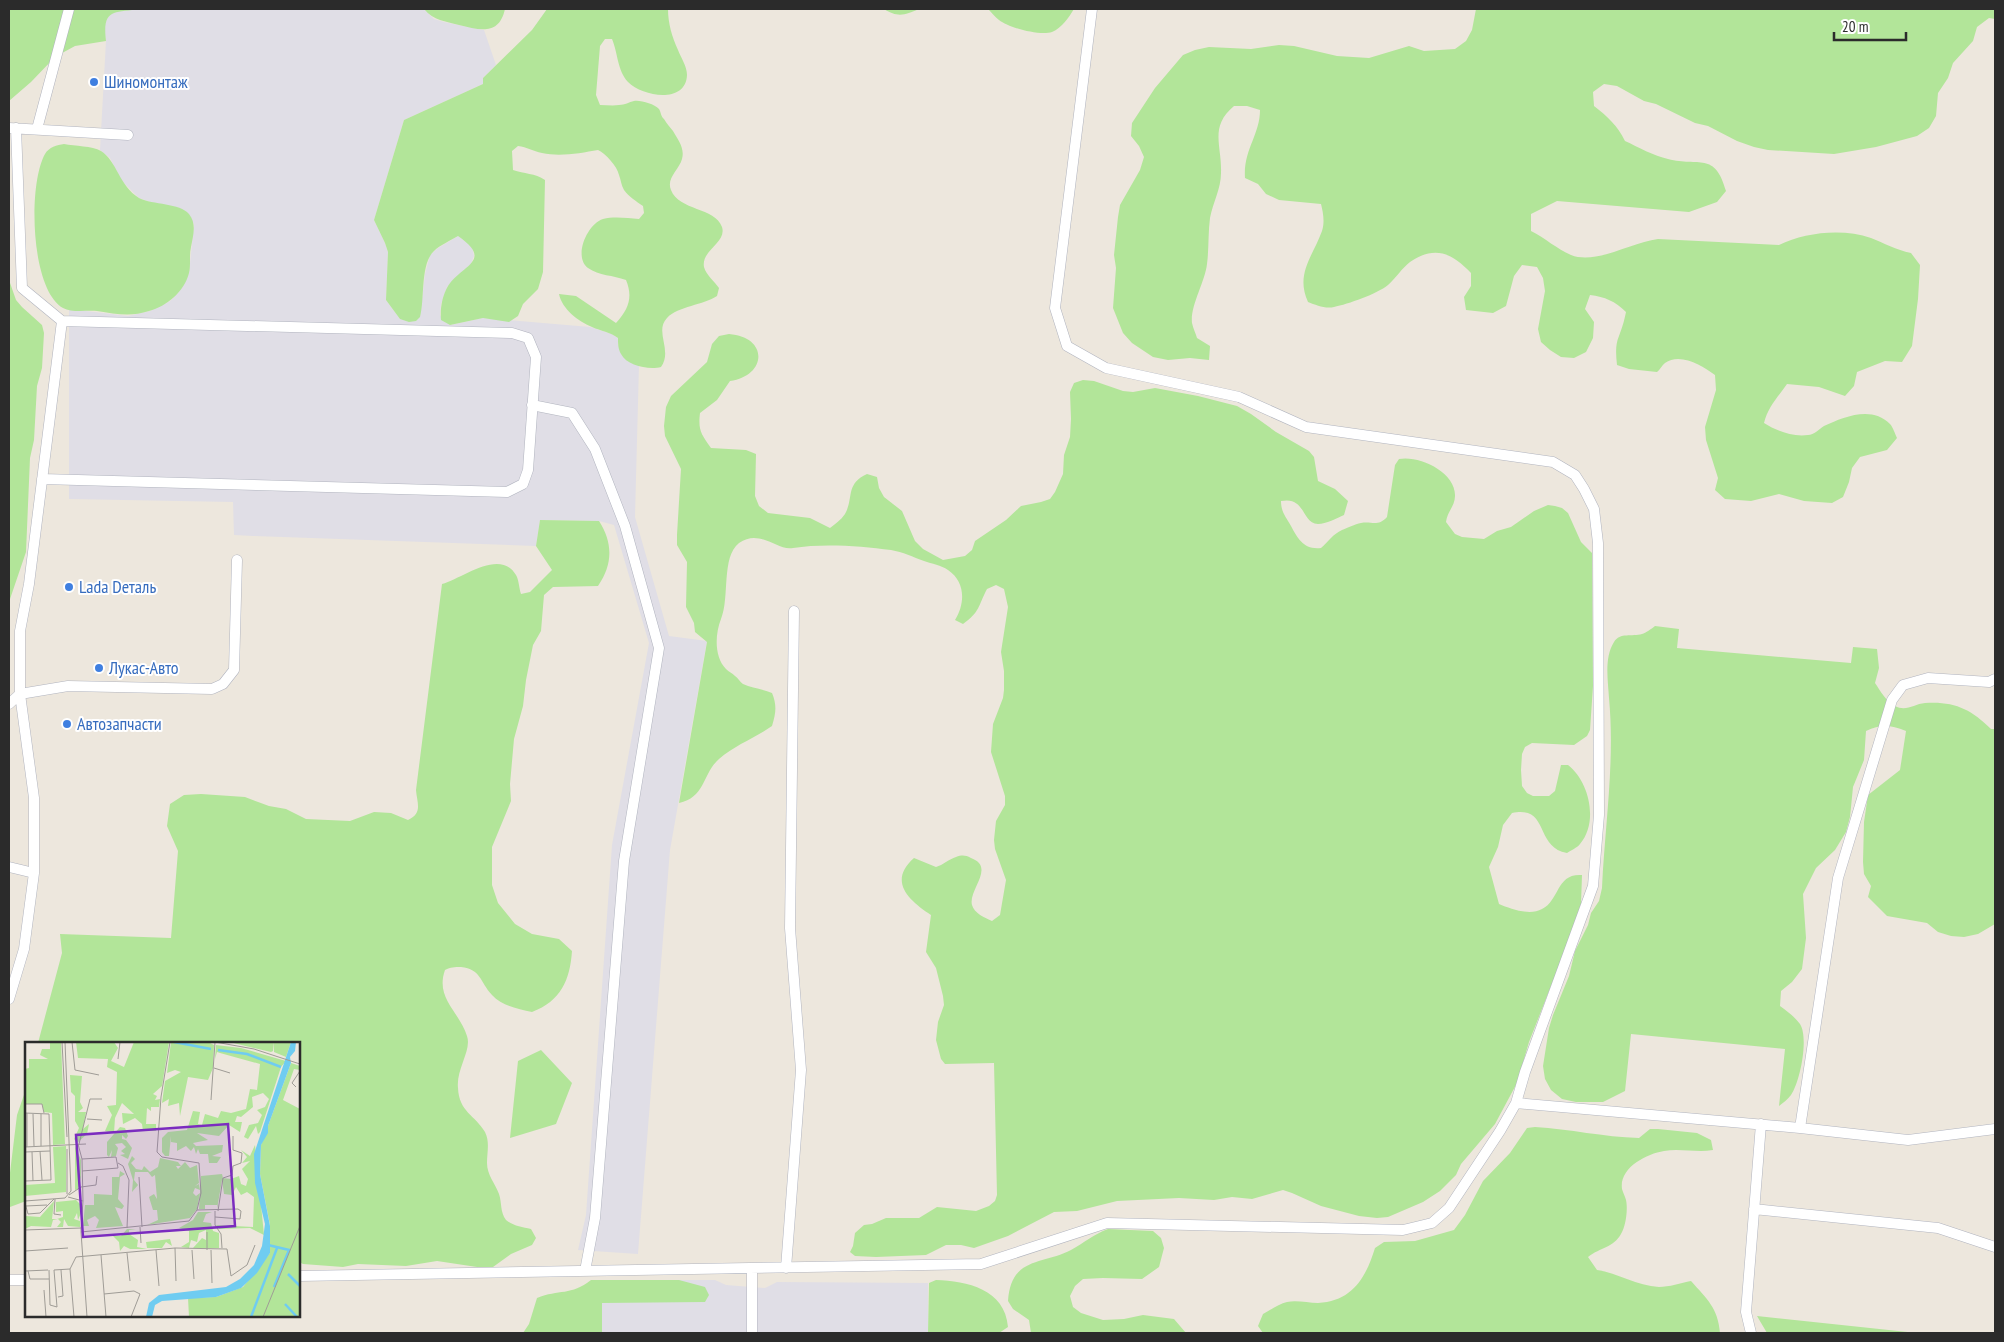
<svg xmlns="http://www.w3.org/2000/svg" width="2004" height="1342" viewBox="0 0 2004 1342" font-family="'PT Sans Narrow',sans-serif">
	<rect width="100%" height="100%" fill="#ede7dd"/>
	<!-- industrial -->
	<path fill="#e0dee6" d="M140 9H424L434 19 444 22 484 30 496 65 483 78V84L404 120 374 220 385 243 388 252 386 300 400 319 420 317 425 274 430 255 438 248 458 236 472 246 474 256 470 266 447 287 441 304 440 315 450 325 483 318 590 327 612 334 618 338V345L632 363 639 365 635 517 669 636 707 641 670 850 638 1254 578 1250 586 1215 612 845 649 643 614 525 599 521 540 520 536 546 253 536 234 535 233 502 69 499V309L128 316 150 311 170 301 178 293 189 273 194 224 178 208 153 203 139 198 121 180 110 158 100 150 106 41 104 28 107 18 114 11Z
		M591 1280H715L726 1285 765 1288 777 1282 928 1283V1333H593Z"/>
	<!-- green -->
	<path fill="#b2e599" d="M9 9H140C114 13 102 8 106 41L75 46 64 52 54 58 31 82 9 101Z
		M424 9H505C499 36 480 30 459 25 445 21 434 21 424 9Z
		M547 9H668C668 23 672 37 678 50 681 58 687 66 687 75 686 104 643 97 628 82 617 70 618 53 612 39H605L600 46 596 95 600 105C606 105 613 106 619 105 625 105 629 102 634 101 641 100 654 104 659 109 661 112 661 117 664 119 667 124 670 127 673 131 678 140 685 148 682 159 679 170 666 178 671 190 679 211 715 207 722 227 727 243 701 250 704 267 706 275 715 282 719 288L717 296C704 305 678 306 667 318 654 332 673 350 661 367 649 370 627 366 621 354 618 349 618 343 618 338 610 332 601 331 592 327 578 321 562 309 559 294L576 296 616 323C629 309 633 297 626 280 613 275 599 276 588 268 573 257 587 224 603 219 614 216 627 218 639 219L644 213 643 206C636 201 629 197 624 190 621 185 621 180 619 175 617 166 606 154 598 150 581 153 560 157 542 153 533 151 527 147 518 146L512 151 513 170C524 174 535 173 545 180L543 272 538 289 523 304 518 316 509 322 483 318 450 325 441 320C440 309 442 296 448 286 462 265 494 261 458 236 450 241 440 245 434 251 420 264 425 299 420 317L416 321 409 322 400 319 386 300 388 252 385 243 374 220 404 120 483 84V78L532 30Z
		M884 9H919C905 15 898 18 884 9Z
		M988 9H1074C1069 17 1062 28 1052 32 1040 36 1009 28 999 20 995 17 991 12 988 9Z
		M1476 9H1995V19L1989 18 1977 27 1973 41 1953 63 1948 78 1938 93 1936 116 1929 128 1917 136 1876 147 1834 154 1768 150 1754 147 1737 141 1708 126 1695 123 1656 104 1644 101 1617 86 1604 84 1593 92 1594 106C1608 117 1617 125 1625 141 1638 147 1654 156 1668 159 1699 167 1715 151 1726 191L1717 202 1689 212 1557 201 1531 214V231C1545 238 1557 249 1571 255 1596 265 1632 242 1658 239L1779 245C1805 232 1843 228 1871 238 1884 243 1896 250 1911 253L1920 265 1918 299 1912 346 1902 362 1885 361 1857 372 1854 386 1845 396 1819 387 1787 384C1778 397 1768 407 1764 423 1777 431 1792 437 1808 435 1814 435 1819 429 1824 426 1843 417 1872 405 1890 424 1893 427 1895 434 1897 438L1887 450 1860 457 1852 468 1849 482 1843 497 1832 503 1804 501 1779 494 1751 501 1725 499 1715 490 1718 478 1706 440 1705 427 1716 390 1715 375C1703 366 1680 352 1665 363 1662 365 1660 370 1657 372L1629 369 1617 365C1616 355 1615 345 1619 336 1622 328 1624 322 1626 312 1615 301 1605 297 1590 295L1585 309 1594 322 1593 338 1586 352 1574 358 1561 357 1550 350 1541 342 1538 329 1545 291 1543 278 1537 267 1522 265 1514 276 1506 306 1493 313 1466 310 1464 297 1471 286V273C1452 253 1435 245 1410 262 1402 268 1396 278 1388 285 1377 294 1348 304 1334 307 1325 309 1316 305 1308 302 1295 274 1313 256 1322 231 1325 222 1323 212 1321 204L1279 200 1266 194 1258 184 1245 178C1243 150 1260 135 1260 110L1247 106H1234C1209 127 1222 145 1221 173 1221 189 1213 202 1210 218 1208 233 1209 249 1207 264 1205 282 1190 306 1192 323 1193 328 1196 334 1197 338L1210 346 1209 360 1190 358 1168 360 1153 357 1132 343 1123 333 1113 308 1116 268 1114 255 1118 217 1120 205 1140 170 1144 157 1139 146 1131 136 1132 123 1155 88 1183 55 1195 50 1209 47 1251 49 1279 45 1294 46 1337 56 1369 58 1409 46 1424 51 1455 49 1466 41 1472 30Z
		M64 144C75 146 92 146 101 151 117 161 119 186 139 198 153 205 180 203 189 214 197 224 193 236 191 247 189 255 191 265 189 273 184 292 167 306 149 311 131 317 116 314 97 311 87 310 72 313 63 308 30 289 28 184 45 154 49 147 57 145 64 144Z
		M9 280 16 300 22 307 42 325 44 333 42 368 37 386 34 440 30 458 26 552 9 602Z
		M729 334C769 337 767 376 730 381L717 400 700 413C698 430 701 434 711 448L746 450 756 454 755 496 759 506 768 513 810 518 830 528C835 524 841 520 845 514 854 498 845 484 867 474L877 477 879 488 884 497 902 511 915 541 923 549 943 560 965 556 972 550 975 541 1006 520 1021 506 1041 502 1050 499 1055 492 1063 474 1064 455 1070 437 1071 419 1070 392 1074 383 1083 380 1094 381 1123 391 1133 392 1155 388 1198 396 1237 406 1251 414 1276 432 1309 451 1314 457 1318 481 1335 489 1348 501 1344 515C1337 518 1326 524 1318 524 1301 523 1306 496 1281 501 1281 512 1286 517 1291 526 1298 539 1304 550 1321 548 1328 542 1333 534 1342 530 1347 528 1355 524 1361 523 1372 521 1378 527 1387 517L1395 465 1399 459C1419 455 1456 472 1455 496 1455 506 1447 512 1446 522L1455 534 1462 537 1484 539 1497 531 1511 527 1534 511 1548 505 1555 506 1562 508 1568 513 1581 542 1592 553 1593 686 1590 730 1587 736 1574 745 1532 743 1525 747 1522 754 1521 770 1522 786 1527 793 1533 796H1549L1555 791 1561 765H1568C1589 781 1599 822 1580 844 1577 848 1571 850 1567 853 1534 847 1550 805 1512 813L1503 825 1498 847 1489 867 1499 904C1511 909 1530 916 1542 909 1560 900 1556 873 1582 875L1581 904 1560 963 1529 1042 1517 1083 1495 1124 1461 1164 1456 1175 1440 1191 1423 1202 1388 1217 1377 1218 1359 1216 1321 1206 1292 1193 1283 1190 1252 1199 1232 1197 1214 1200 1179 1198 1117 1201 1077 1211 1054 1212 1008 1236 974 1248 961 1245H946L926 1255 876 1257 855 1256 850 1252 853 1246 855 1233 864 1225 872 1224 886 1218H919L937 1207 976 1211 989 1206 995 1201 997 1195 994 1063 945 1064 941 1059 936 1040 938 1022 944 1005 943 996 936 968 926 952 931 915C908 900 888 881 914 858L936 867C943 865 949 859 956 857 962 855 965 855 971 858 996 867 968 890 972 905 974 913 985 918 992 921L1000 915 1006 880 995 849 994 840 996 821 1005 805V796L991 752 993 724 1003 698 1004 690V671L1001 652 1008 607 1004 589 996 585 987 589C978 606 980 612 963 624L955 620C965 604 966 582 948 570 941 565 932 564 924 561 913 557 903 552 891 550 861 546 823 543 793 548 776 551 760 528 739 543 721 557 730 598 721 619 715 634 714 657 726 669 729 672 732 673 735 676 738 678 740 682 743 684 752 688 763 689 772 693 777 705 776 713 772 726 755 738 735 745 719 759 702 774 706 797 679 803L707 642 695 632 694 623 686 607 687 562 677 545V535L681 469 665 436 664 426 666 407 671 396 707 362 712 344 719 336Z
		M540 520 599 521C613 543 613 564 598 586L553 587 544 595 541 631 533 645 526 680 523 706 514 739 510 784 511 801 492 847V885L498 903 515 924 532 934 559 939 572 951C570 980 561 1001 532 1012 518 1009 502 1006 492 995 480 982 481 969 461 967 454 967 451 967 445 970 435 998 459 1011 467 1036 472 1050 456 1069 458 1088 459 1112 475 1115 485 1132 490 1142 487 1152 487 1163 487 1175 495 1183 499 1194 502 1203 500 1212 506 1220 513 1226 522 1227 531 1229L536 1238 532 1245 511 1254 493 1267H477L437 1261 406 1266 358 1264 343 1267 303 1264 299 1262V1043H38L62 953 60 934 171 938 178 851 167 826 170 804 184 795 201 794 245 797 269 806 286 809 306 819 350 821 374 812 391 813 408 820C423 813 417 803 416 790L442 584C463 578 500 548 516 575 519 580 519 588 521 594L530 592 552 570 536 546Z
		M1655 626 1679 629 1677 648 1851 663 1853 647 1877 649 1879 668 1875 683C1881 692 1886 701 1895 706 1906 712 1914 704 1925 703 1954 701 1971 709 1991 729H1995V924L1978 934 1964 937 1951 936 1938 932 1927 923 1887 916 1868 897 1871 886 1864 874 1863 862 1864 822 1868 795 1900 770 1906 731C1890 725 1881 724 1866 731L1864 760 1853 787 1850 817 1846 832 1835 850 1816 868 1803 894 1806 938 1802 969 1792 982 1781 991 1780 1006C1787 1011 1795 1017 1800 1024 1809 1038 1800 1082 1791 1095 1788 1099 1783 1103 1779 1106L1785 1049 1631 1034 1625 1091 1603 1102H1576L1562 1099 1551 1090 1545 1079 1543 1066 1549 1028 1553 1015 1569 976 1575 951 1588 925 1591 913 1599 901 1602 888C1605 824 1615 762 1609 698 1608 680 1604 658 1614 642 1620 632 1632 637 1642 634 1646 633 1651 629 1655 626Z
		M541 1050 572 1083 556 1124 510 1138 518 1061Z
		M26 1089V1201L10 1207 9 1205V1181L17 1115Z
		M1535 1127C1570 1129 1603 1137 1639 1138L1650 1129H1658L1697 1133 1711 1140 1713 1150C1697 1153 1680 1148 1664 1151 1646 1154 1619 1168 1622 1189 1623 1193 1625 1196 1626 1200 1628 1209 1626 1226 1621 1234 1613 1248 1601 1247 1588 1257L1597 1270C1618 1273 1637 1286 1659 1287 1669 1287 1681 1283 1691 1281 1707 1299 1718 1308 1720 1333H1263L1258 1326 1263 1314C1270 1310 1279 1304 1287 1302 1297 1300 1308 1303 1318 1303 1353 1301 1366 1277 1375 1248L1384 1242 1415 1241 1454 1230 1465 1215 1483 1181 1510 1153 1527 1128Z
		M1108 1229 1153 1231 1161 1238 1164 1248 1159 1267 1142 1279 1103 1278 1083 1279 1075 1286 1070 1296 1073 1307 1081 1313 1103 1320 1124 1319 1143 1315 1174 1319 1186 1333H1031L1029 1320 1013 1309 1008 1301C1011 1256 1043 1265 1071 1250 1084 1243 1094 1234 1108 1229Z
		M591 1280H679L705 1287 709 1295 705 1302 602 1303V1333H523L529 1324 537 1298C559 1289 571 1296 591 1280Z
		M936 1280C967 1281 1005 1289 1008 1327L999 1333H928L929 1283Z
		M1757 1316 1917 1333H1767Z"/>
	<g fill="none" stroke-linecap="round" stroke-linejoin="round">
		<defs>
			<path id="lane" d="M9 128 128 135
				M16 128 22 288 62 321 512 333 528 338 536 357 528 470 523 484 507 492 42 479
				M37 129 69 9
				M532 405 572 413 595 449 625 526 659 648 624 861 595 1218 585 1271
				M9 704 20 694 68 686 212 689 223 684 234 670 237 560
				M9 867 34 873 24 949 9 999
				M34 873V798L20 694V631L29 584 62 321
				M1516 1103 1800 1128 1908 1140 1995 1129
				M1800 1128 1838 878 1892 700 1903 685 1928 678 1989 682 1995 679
				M1754 1209 1938 1228 1995 1247
				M786 1268 801 1070 790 928 794 611
				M299 1276 981 1264 1107 1223 1403 1230 1432 1223 1449 1208 1500 1131 1516 1103 1525 1072 1593 886 1599 815 1598 543 1594 509 1584 489 1575 475 1553 462 1306 427 1239 397 1106 368 1067 346 1055 308 1092 9
				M9 1280H26
				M752 1333V1268
				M1751 1333 1746 1312 1761 1124"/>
		</defs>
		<!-- lane casing -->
		<use href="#lane" stroke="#b1b4bf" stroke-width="11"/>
		<!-- lane -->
		<use href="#lane" stroke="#fff" stroke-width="10"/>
	</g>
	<!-- markers -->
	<g fill="#3f7fe0" stroke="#fff" stroke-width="2">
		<circle cx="94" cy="82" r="5"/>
		<circle cx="69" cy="587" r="5"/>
		<circle cx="99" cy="668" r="5"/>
		<circle cx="67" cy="724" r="5"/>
	</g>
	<g text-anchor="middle" stroke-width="4" stroke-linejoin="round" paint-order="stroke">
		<!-- shop labels -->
		<g font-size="18" fill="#366cbe" stroke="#fff" text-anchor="start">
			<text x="104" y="88">Шиномонтаж</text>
			<text x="79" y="593">Lada Dеталь</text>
			<text x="109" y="674">Лукас-Авто</text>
			<text x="77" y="730">Автозапчасти</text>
		</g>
	</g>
	<!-- overview -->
	<g transform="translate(25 1042)">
		<rect width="275" height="275" fill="#ede7dd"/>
		<path d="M25 0H36L40 102 28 103 27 71 19 70 17 62H0V27L4 26V17H23L15 13 17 7H25ZM51 0H89L93 6 86 19 99 25 109 0H144L137 44 128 52 132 54 130 58 135 57 134 65H126V69L122 66 121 82H131V89H118L117 82 110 76 98 82 97 71 109 72 97 61 90 76 89 91 80 89 87 73 82 64 91 63 92 30 82 25 83 17 53 16ZM146 0 185 1 189 3 188 26 183 38 163 35 155 74 154 61 143 64 144 57 137 61 140 39 156 30 150 28 142 31ZM204 0H249L248 9 246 10ZM249 0H266L261 15 249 10ZM191 3 216 6 261 19 256 25 235 90 233 92 231 84 223 97 219 95 224 83 233 81 237 73 232 68 240 65 244 57 238 51 227 55 228 65 216 75 212 74 210 80H217L215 90 204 83 194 94 172 91 183 98 168 101 171 104 198 103 197 110 187 114 196 115 192 121H184L183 112H175L173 107 171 112 169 105 166 109 161 104 152 109V101L146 100V94L144 114H140L137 110V96L143 90 162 88 168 69 175 70 173 82 177 83 180 72 193 76 196 69 206 71 221 67 225 47 232 48 235 22 195 11 192 10 190 17ZM266 21 275 24V28L269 27 258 58 275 67V275H164L163 256 191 255 218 245 245 211V183L235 132 236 103ZM45 33 57 34 55 60 58 66 53 70H61L58 87 64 82 62 92 52 101 49 97 54 86 50 79V54L46 50ZM95 85 100 86 103 94 101 97 97 93V97L101 98 107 106 103 117 95 113 100 112 96 109 101 105 97 101 90 102 93 106 91 114 86 115 87 108 84 115 82 113V100ZM230 103 239 193 225 186 194 187 191 183 228 185 229 155 222 150 216 153 211 145 207 153 199 152 197 138 192 167V163H180V167H174L176 134 197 132 198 136 206 137 214 134 216 142 221 144 223 137 217 127 225 119 217 121 222 115 216 108 225 114ZM41 104V150L0 154V143L30 141 28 105ZM50 104 56 118V135L53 147 50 148ZM107 114 110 117 106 121 111 127 117 128 119 124 125 130 133 125 135 116 153 120 156 124H151L153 127 160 120 165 126 172 123 174 141 170 144 174 142 175 148 170 146 168 151 171 154 175 151 172 167 165 176 122 183 133 178 132 168H128L124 155 129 152 132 157 130 133 127 135 123 130H110L109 138 113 143 107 150 108 138 103 122ZM95 129 100 132 95 135 93 157 99 164 97 167 90 165 98 184 71 186 74 178 70 174 62 178 64 184H58L60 163H69V152L87 153V135H94ZM51 158 56 163V171L53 178 52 171 49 177 55 179V185L43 184 39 177 38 185H32L36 180 33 177 28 178 26 185 6 184 0 187V169L1 174 15 175 29 159 27 177H32L38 175V169L31 170V160ZM173 170H187L181 172 178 180 186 181 188 189 194 191V206H168L177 196 181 198V188L174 191 172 200 166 198 164 206 156 205 164 200V189L154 186 168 178ZM102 187H111L104 188V192L113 198 112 205 122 207H105L99 204 95 209 94 200 88 194H96ZM145 197 147 204 141 200 137 206H122L121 200Z" fill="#b2e599"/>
		<path d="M266 0H271L270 9 265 15 266 21 243 84V91L236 103 235 132 245 184V211L232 231 216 246 191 255 137 259 130 263 127 275H121L124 261 134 253 201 245 215 237 229 223 237 204 240 182 230 141 229 112Z" fill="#6fccf1"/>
		<path fill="none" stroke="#6fccf1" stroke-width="2.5" d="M149 0 186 7M193 8 222 12 256 25M243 203 264 208 249 245M263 232 275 244M260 262 272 275M226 275 252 206"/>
		<path fill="none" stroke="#9f9c96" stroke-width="1" d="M37 0 42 95M47 0 50 28 74 33M190 0 229 7 275 22M93 17 95 0M189 26 205 31M271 45 267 41 275 29M186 58 190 0M0 62H17L19 71M0 71 24 72 26 138 0 139M2 71V105M8 72 9 104M16 72V104M62 77 77 78M53 102 57 117 58 159M54 102 65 57H77M0 105 61 102M15 109 17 138M0 110 25 109M7 110 8 139M93 121 98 124 104 138 102 186M57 129 93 126 91 115 57 117M114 135 117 185M42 152V107M44 153 56 145 71 143 72 134M43 155 58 159 56 186M30 157 29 172 36 173M0 159 40 156 46 149 40 0M0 161 3 172 15 171 29 157M1 164 22 163M172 168 213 167 216 169 215 177 190 175M190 169V183L196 192 197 206M193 169 198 136 207 133 208 124 216 121 217 111 208 108V94M115 185 116 201M0 188 56 186V190M56 190 164 179 172 168 176 151 174 121 137 115 132 110 136 55 145 0M56 190 62 275M182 190V208M150 206 151 239M131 208 134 244M167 208 169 237M186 208 187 241M0 209 43 206M102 211 105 239M76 213 81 275M24 228 25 263 32 265 29 228M29 228 45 227M0 229 23 228M3 229 5 237H24M19 248 21 275M79 252 109 249 115 252 106 275M33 255 38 254 36 228M49 275 45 227 51 215 150 206 202 207 206 234 222 223 230 203M238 275 275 184"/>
		<path fill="#7b2cbf" fill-opacity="0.15" stroke="#7b2cbf" stroke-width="2.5" d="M203 82 210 184 58 195 51 93Z"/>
		<rect width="275" height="275" fill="none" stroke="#2b2b2b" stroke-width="2.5"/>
	</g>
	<!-- border -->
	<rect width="2004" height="1342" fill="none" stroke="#2b2b2b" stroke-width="20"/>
	<!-- scale -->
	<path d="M1834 32v8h72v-8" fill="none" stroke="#2b2b2b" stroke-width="2.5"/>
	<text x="1842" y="32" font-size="15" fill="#2b2b2b" stroke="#ffffff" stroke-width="4" paint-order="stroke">20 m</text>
</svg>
